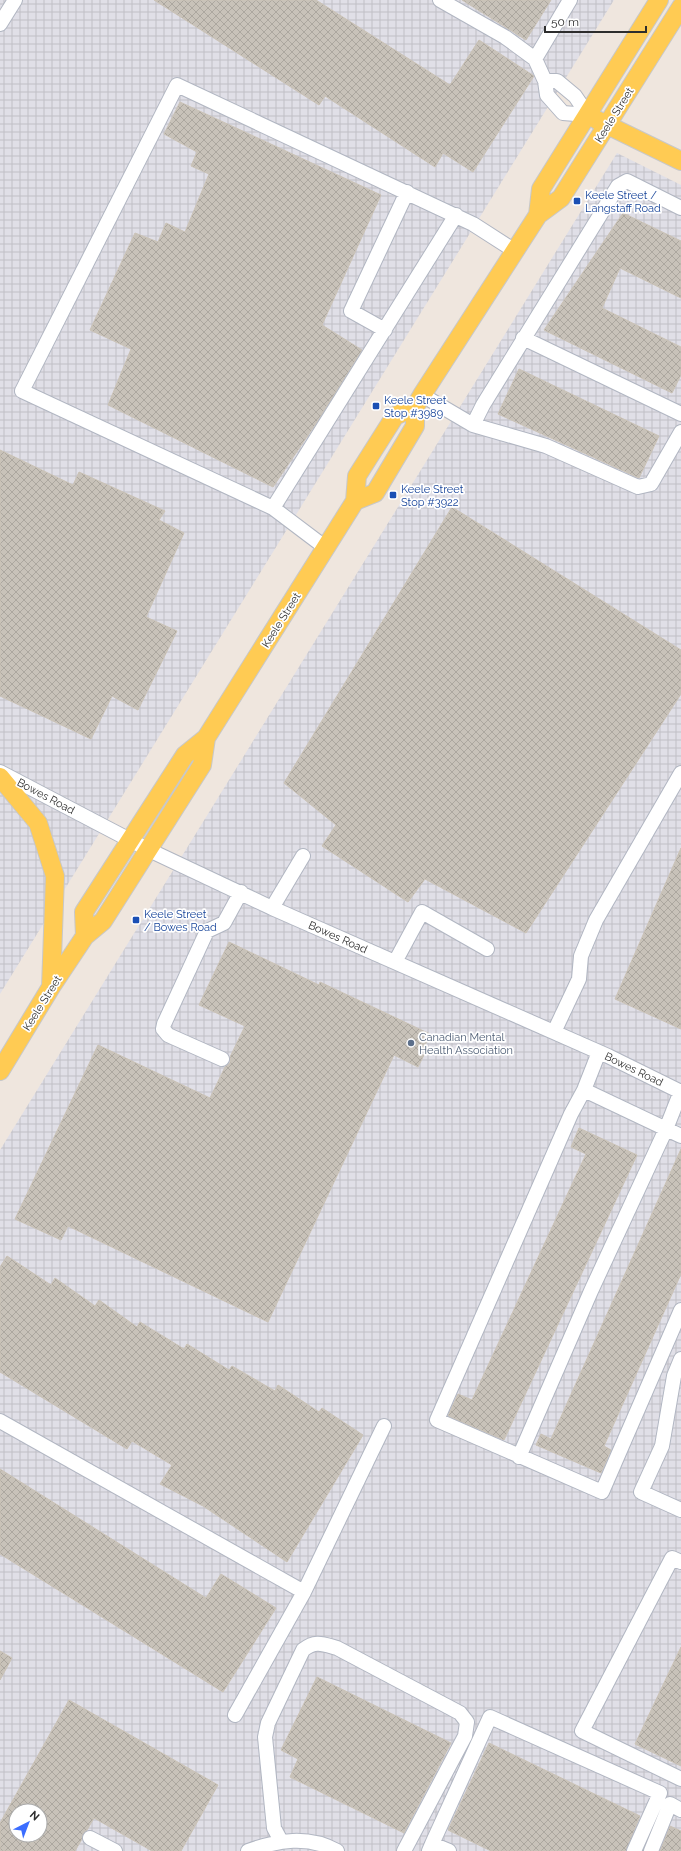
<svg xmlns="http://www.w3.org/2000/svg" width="681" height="1851" viewBox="0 0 681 1851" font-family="Raleway,sans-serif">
	<defs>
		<pattern id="industrial-grid" width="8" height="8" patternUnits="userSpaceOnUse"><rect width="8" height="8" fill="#e0dfe7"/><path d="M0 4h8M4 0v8" fill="none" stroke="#c0c0c6"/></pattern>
		<pattern id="building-cross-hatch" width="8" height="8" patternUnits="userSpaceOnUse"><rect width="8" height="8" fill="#c8c2b9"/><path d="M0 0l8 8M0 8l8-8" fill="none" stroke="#aca79f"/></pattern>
	</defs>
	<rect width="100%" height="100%" fill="#efe6de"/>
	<!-- industrial -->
	<path fill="url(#industrial-grid)" fill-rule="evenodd" d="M0 0H614L0 994Z
		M617 153 681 185V1851H0V1150ZM16 1811H40V1835H16Z"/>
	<!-- building -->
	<path fill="url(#building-cross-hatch)" stroke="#cbc3b7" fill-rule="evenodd" d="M154 0H316L450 85 479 40 534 76 473 172 443 153 435 167 325 96 319 105Z
		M462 0H551L526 40Z
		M180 102 381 195 322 325 362 350 317 422 273 487 108 405 131 349 90 330 135 233 158 242 166 223 185 232 209 174 191 166 197 152 164 134Z
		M623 213 681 241V298L620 268 602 308 681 347V375L672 393 544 330Z
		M519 369 659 436 639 478 498 414Z
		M0 450 73 485 79 472 165 511 159 520 184 533 146 617 177 631 138 710 112 696 91 739 0 696Z
		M452 507 681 650V694L526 933 425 879 408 902 322 846 336 825 284 783Z
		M681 848V1029L615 999Z
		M229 942 319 985 320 982 430 1034 421 1054 424 1055 418 1067 394 1055 268 1322 68 1226 61 1240 15 1219 98 1045 210 1098 225 1067 230 1063V1057L245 1026 199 1005Z
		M579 1128 637 1155 504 1440 448 1416 458 1394 472 1400 586 1154 571 1147Z
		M681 1149V1274L604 1446 611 1450 601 1473 536 1445 541 1434 551 1439Z
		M7 1256 51 1285 55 1278 95 1306 99 1300 137 1327 140 1322 184 1349 187 1344 229 1370 232 1366 275 1391 278 1385 319 1412 322 1408 363 1435 287 1562 203 1506 160 1484 172 1465 132 1441 127 1449 0 1372V1267Z
		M0 1469 206 1598 221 1574 276 1608 223 1692 0 1554Z
		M681 1647V1766L635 1744Z
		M0 1651 12 1658 0 1680Z
		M317 1677 451 1743 404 1833 290 1777 298 1759 281 1750Z
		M69 1700 218 1785 181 1851H152L94 1818 87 1830 83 1834 82 1839 75 1851H0V1823ZM16 1811H40V1835H16Z
		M489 1743 640 1816 626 1851H491L448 1830Z
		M670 1826 681 1831V1851H660Z"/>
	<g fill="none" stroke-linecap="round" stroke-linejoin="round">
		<defs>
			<path id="minor" d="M440 0 505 37 535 59 545 81 547 95 563 113 588 115
				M0 24 15 0
				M535 59 570 0
				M545 81H557L575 96 588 115
				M385 330 351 311 407 192
				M523 338 681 414
				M422 395 473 425 483 405 618 186 627 181 681 208
				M473 425 546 446 638 487 651 484 681 432
				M273 508 456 215
				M326 548 273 508 22 391 177 85 473 224 515 251
				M0 772 149 850 272 908 608 1056 681 1092
				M272 908 303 856
				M395 962 422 912 487 949
				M554 1032 579 979 581 956 596 920 681 773
				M599 1052 584 1090 571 1114 437 1420 602 1492 681 1310
				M222 1059 168 1035 163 1029 164 1024 207 931 224 923 241 892
				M584 1090 681 1136
				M681 1359 674 1376 662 1446 641 1492 681 1510
				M0 1421 304 1592 384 1426
				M519 1457 591 1291 666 1129 681 1091
				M681 1562 672 1558 582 1731 681 1779
				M235 1715 304 1592
				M90 1838 115 1851
				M281 1841 274 1828 265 1737 268 1723 303 1650C315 1640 323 1644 337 1648L460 1713 467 1722 465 1736 404 1851
				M432 1844 490 1717 660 1793 634 1851
				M248 1851C278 1840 308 1835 337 1851
				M429 1851 432 1844 449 1851
				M651 1851 670 1804 681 1810"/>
			<path id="major" d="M597 120 681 161
				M538 215 541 189 659 0
				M355 501 375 493 415 426V407L422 395 538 215 561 198 681 7
				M0 777 38 823 55 876 51 987
				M85 936 84 912 185 755 206 738 355 501 357 476 395 416 415 407
				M0 1071 51 987 85 936 103 921 202 765 206 738"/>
		</defs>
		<!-- minor casing -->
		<use href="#minor" stroke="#b1b6c2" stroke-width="16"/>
		<!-- major casing -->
		<use href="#major" stroke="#c8c8c8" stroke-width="20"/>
		<!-- minor -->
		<use href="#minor" stroke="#fff" stroke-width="14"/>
		<!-- major -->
		<use href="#major" stroke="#ffcb53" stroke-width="18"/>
	</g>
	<!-- markers -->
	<g fill="#1a4fb4" stroke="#fff" stroke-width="1.5">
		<rect x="573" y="197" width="8" height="8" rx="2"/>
		<rect x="372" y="402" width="8" height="8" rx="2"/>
		<rect x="389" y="491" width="8" height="8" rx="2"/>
		<rect x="132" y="916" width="8" height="8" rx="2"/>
	</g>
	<circle fill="#5c6f8a" stroke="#fff" stroke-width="1.5" cx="411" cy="1043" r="4"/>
	<g text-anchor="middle" stroke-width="3.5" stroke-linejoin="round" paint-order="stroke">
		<!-- street labels -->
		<g font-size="11" fill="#2d2d2d" stroke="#fff">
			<text transform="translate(614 115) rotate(-58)" y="4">Keele Street</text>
			<text transform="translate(281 620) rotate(-58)" y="4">Keele Street</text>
			<text transform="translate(46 796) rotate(28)" y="4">Bowes Road</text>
			<text transform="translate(338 937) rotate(24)" y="4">Bowes Road</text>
			<text transform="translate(42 1003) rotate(-58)" y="4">Keele Street</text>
			<text transform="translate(634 1069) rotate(26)" y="4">Bowes Road</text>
		</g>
		<!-- transit labels -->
		<g font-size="11" fill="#164399" stroke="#fff" text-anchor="start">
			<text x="585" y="199">Keele Street /<tspan x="585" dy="13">Langstaff Road</tspan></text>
			<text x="384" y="404">Keele Street<tspan x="384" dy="13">Stop #3989</tspan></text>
			<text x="401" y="493">Keele Street<tspan x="401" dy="13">Stop #3922</tspan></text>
			<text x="144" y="918">Keele Street<tspan x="144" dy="13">/ Bowes Road</tspan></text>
		</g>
		<!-- service labels -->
		<g font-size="11" fill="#4e5e75" stroke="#fff" text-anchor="start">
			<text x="419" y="1041">Canadian Mental<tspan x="419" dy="13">Health Association</tspan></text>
		</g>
	</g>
	<!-- north arrow -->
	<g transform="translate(28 1823) rotate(42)"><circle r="19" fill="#ffffff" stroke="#ababab"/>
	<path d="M0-3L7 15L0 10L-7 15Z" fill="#3b6dff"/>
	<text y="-6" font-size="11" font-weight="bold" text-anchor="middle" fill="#2d2d2d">N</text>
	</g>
	<!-- scale -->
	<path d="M545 26v6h101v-6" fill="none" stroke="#2d2d2d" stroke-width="2"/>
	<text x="551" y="26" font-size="12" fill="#2d2d2d" stroke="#ffffff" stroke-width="3" paint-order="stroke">50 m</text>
</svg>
